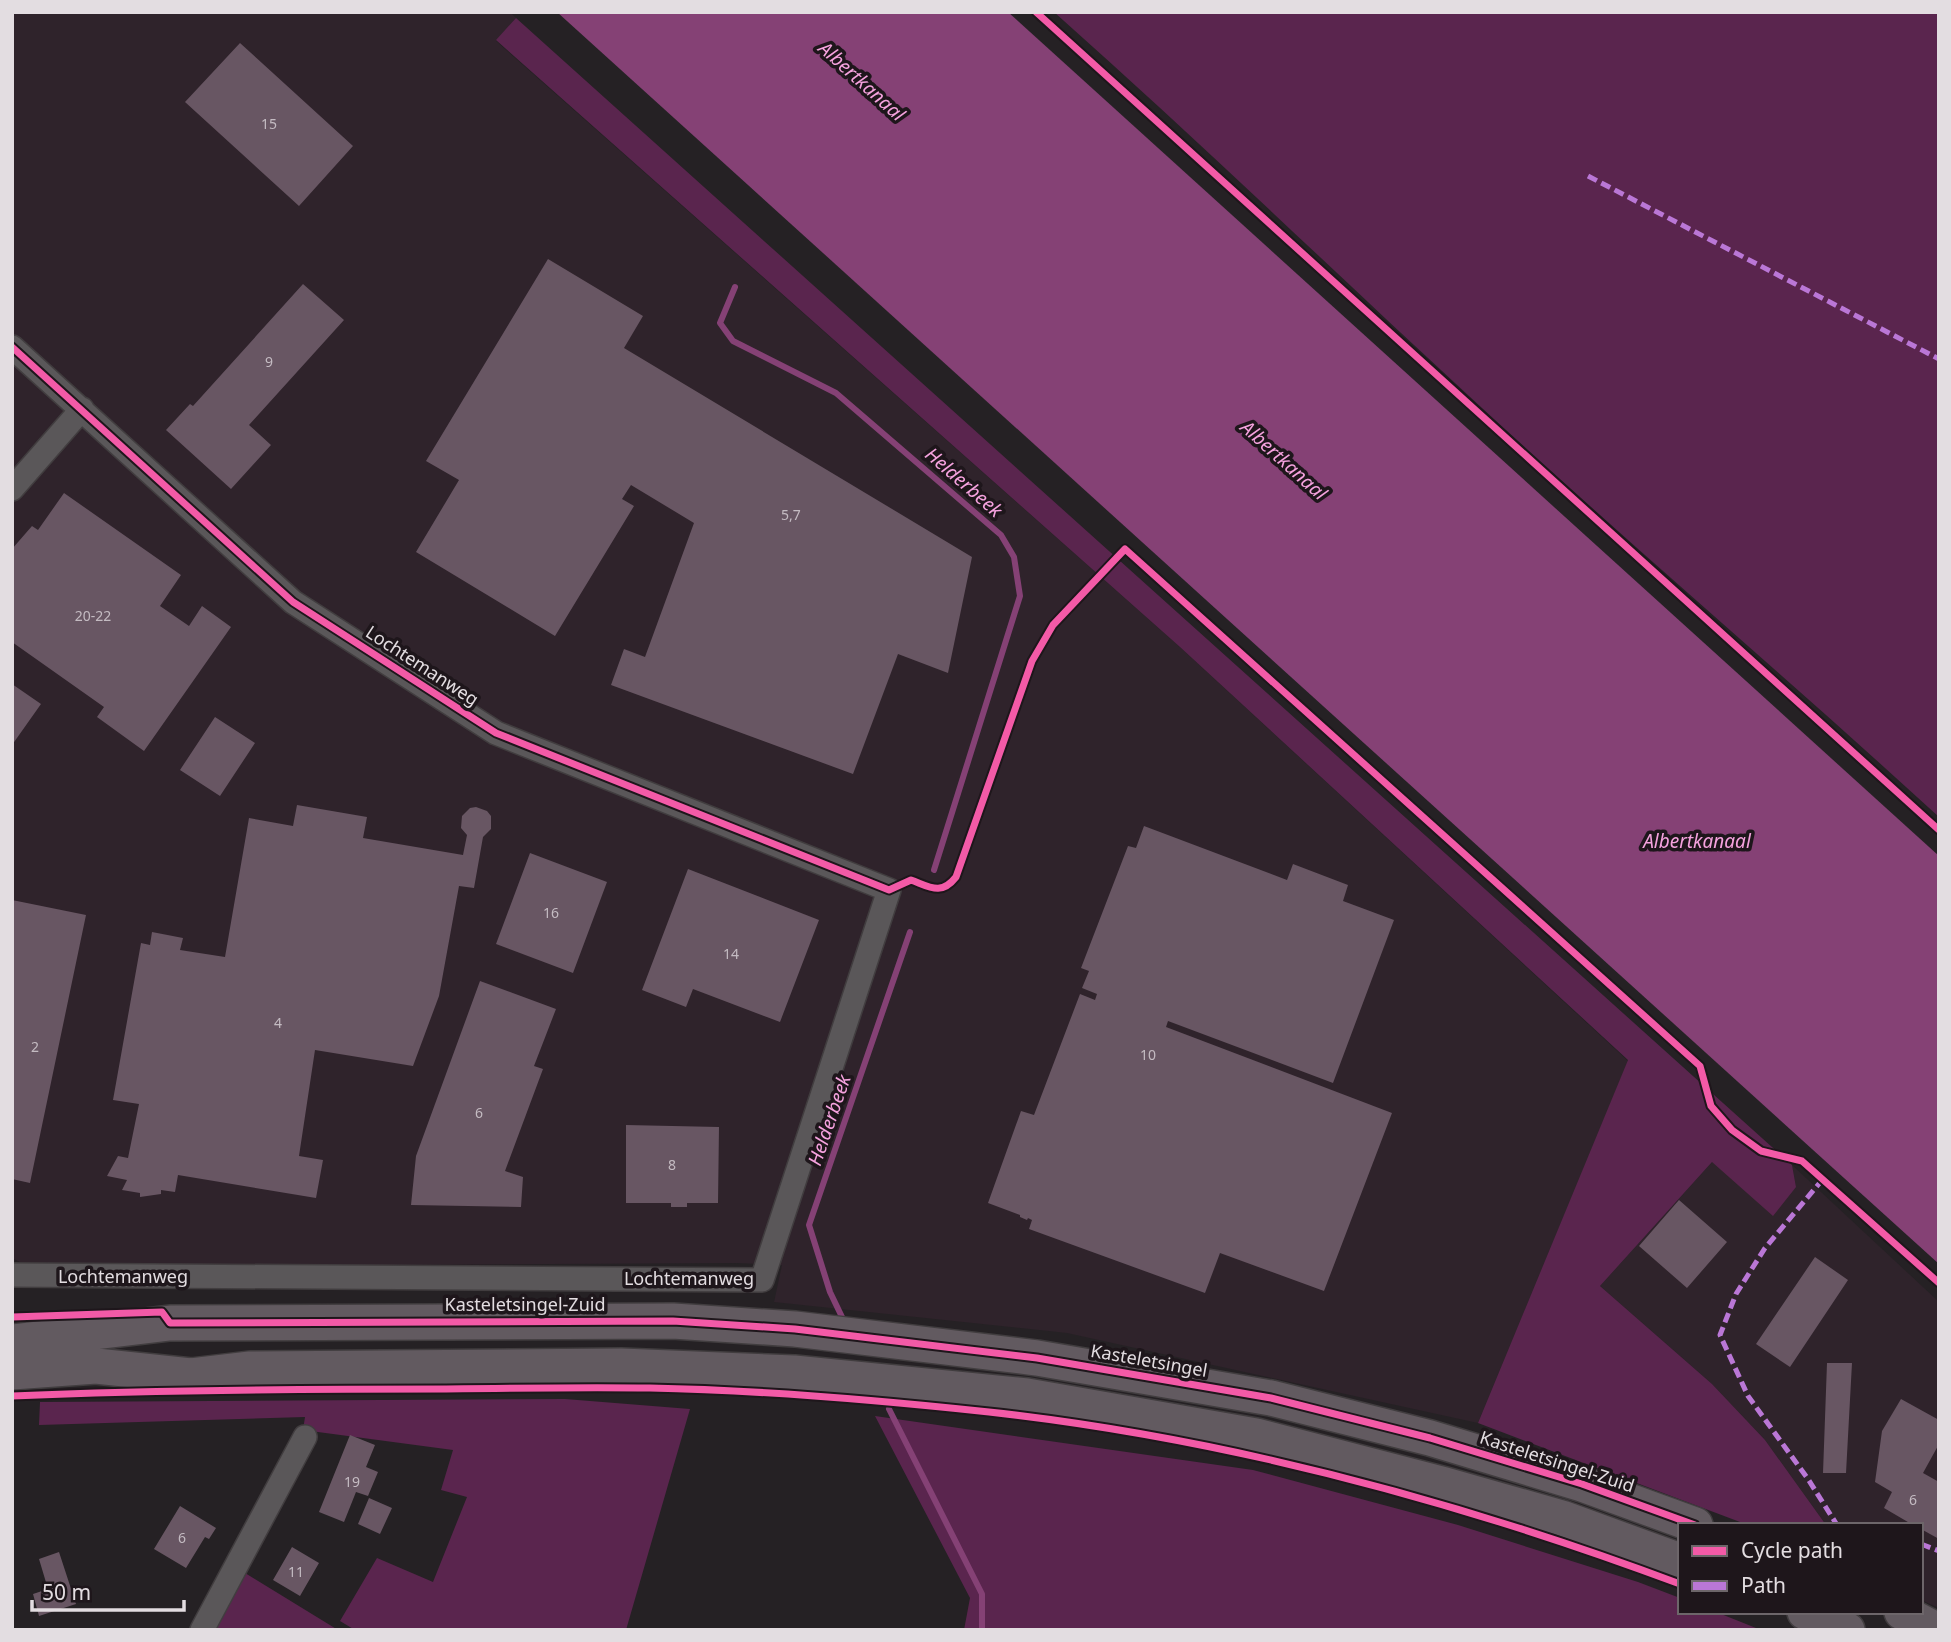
<svg xmlns="http://www.w3.org/2000/svg" width="1951" height="1642" viewBox="0 0 1951 1642" font-family="'Noto Sans',sans-serif">
	<rect width="100%" height="100%" fill="#252124"/>
	<!-- built -->
	<path fill="#2f232b" d="M12 12H510L516 18 496 41 1180 647 1628 1061 1478 1423 1067 1333 774 1302 782 1265 737 1263 30 1267 12 1258Z
		M1712 1162 1796 1187 1792 1165 1939 1302V1608L1921 1600V1525H1826L1765 1440 1712 1384 1600 1286Z"/>
	<!-- green -->
	<path fill="#5a254e" d="M1054 12H1939V817C1784 675 1623 539 1469 396 1330 268 1195 137 1054 12Z
		M516 18 1792 1165 1796 1187 1773 1216 1712 1162 1600 1286 1712 1384 1765 1440 1826 1525H1748L1478 1423 1628 1060 1180 647 496 40Z
		M565 1399 690 1409 626 1630H355L340 1621 377 1558 433 1582 467 1497 441 1490 453 1450 303 1430 305 1417 39 1425 40 1402Z
		M875 1416 1253 1470 1458 1525 1638 1582 1680 1598V1612H1716L1761 1630H964L970 1598Z
		M245 1573 338 1630H211Z"/>
	<!-- water -->
	<path fill="#854175" d="M557 12H1008L1939 856V1264Z"/>
	<g fill="none" stroke-linecap="round" stroke-linejoin="round">
		<!-- stream -->
		<path stroke="#854175" stroke-width="6" d="M735 287 720 323 733 341 836 393 1001 535 1014 557 1020 596 934 870
			M842 1317 830 1292 809 1225 910 932
			M889 1409 982 1594V1630"/>
	</g>
	<!-- building -->
	<path fill="#685663" d="M240 43 353 146 299 206 185 102Z
		M548 259 643 316 624 348 972 557 948 673 898 654 853 774 611 685 624 649 645 657 694 523 631 485 622 499 634 506 555 636 416 552 459 480 426 461Z
		M303 284 344 320 249 425 271 445 231 489 166 430 190 404 193 406Z
		M64 493 181 575 160 606 189 626 202 606 231 627 144 751 97 717 104 707 12 642V549L32 526 38 530Z
		M12 684 41 704 12 745Z
		M215 717 255 743 220 796 180 770Z
		M297 805 367 817 363 838 463 855 467 835 461 828 462 816 470 808 476 807 487 811 491 816V829L483 837 474 888 459 886 439 996 413 1066 315 1050 299 1156 323 1160 316 1198 178 1175 175 1192 161 1190V1194L140 1197V1193L122 1190 127 1180 107 1176 118 1156 128 1158 139 1104 113 1100 141 943 150 945 152 932 183 938 180 950 225 957 249 818 293 826Z
		M1144 826 1287 880 1293 864 1348 885 1343 901 1394 920 1333 1083 1168 1021 1166 1027 1392 1113 1324 1291 1220 1253 1205 1293 1029 1229 1032 1220 1028 1218 1027 1220 1020 1217V1215L988 1203 1021 1111 1034 1115 1080 994 1095 1000 1097 994 1082 988 1089 971 1081 968 1128 846 1136 848Z
		M530 853 607 882 573 973 496 944Z
		M688 869 819 920 780 1022 693 989 686 1007 642 990Z
		M12 900 86 915 30 1183 12 1179Z
		M480 981 556 1009 534 1066 543 1069 505 1171 523 1177 521 1207 411 1205 416 1156Z
		M626 1125 719 1127 718 1203H687V1207H671V1203H626Z
		M1679 1200 1727 1242 1687 1288 1639 1246Z
		M1815 1257 1848 1280 1790 1367 1756 1344Z
		M1827 1363H1852L1846 1473H1823Z
		M1901 1399 1939 1420V1444L1923 1473 1939 1482V1539L1921 1529V1525H1913L1884 1508 1892 1492 1875 1482 1882 1431Z
		M350 1435 375 1445 366 1467 378 1472 368 1496 356 1492 344 1522 319 1512Z
		M369 1498 392 1508 380 1534 358 1524Z
		M180 1506 216 1528 209 1539 205 1537 186 1568 154 1549Z
		M292 1547 319 1563 300 1596 273 1580Z
		M59 1552 76 1604 39 1616 33 1594 48 1589 39 1559Z"/>
	<g fill="none" stroke-linecap="round" stroke-linejoin="round">
		<defs>
			<path id="minor" d="M12 347 293 602 496 733 889 890 762 1280 12 1275
				M12 489 82 409
				M202 1630 305 1437"/>
			<path id="primary" d="M12 1342 170 1323 673 1321 795 1329 1037 1358 1271 1398 1430 1438 1582 1484 1695 1525
				M12 1372 96 1366 191 1376 250 1369 621 1366 794 1373 1027 1396 1256 1436 1445 1485 1562 1518 1680 1561
				M1805 1612 1847 1630
				M1902 1612 1936 1630"/>
		</defs>
		<!-- minor casing -->
		<use href="#minor" stroke="#413d3f" stroke-width="26"/>
		<!-- primary casing -->
		<use href="#primary" stroke="#413d3f" stroke-width="38"/>
		<!-- minor -->
		<use href="#minor" stroke="#5a5759" stroke-width="23"/>
		<!-- primary -->
		<use href="#primary" stroke="#625a60" stroke-width="35"/>
		<!-- quiet -->
		<path stroke="#ba77d6" stroke-width="5" stroke-dasharray="10 5" stroke-linecap="butt" d="M1588 176 1939 359
			M1823 1179 1765 1248 1736 1294 1720 1335 1748 1396 1808 1479 1837 1525
			M1921 1544 1939 1551"/>
		<defs>
			<path id="cycleway" d="M1036 12 1939 830
				M12 347 293 602 496 733 889 890 911 880C930 887 941 896 956 877L1032 661 1053 625 1125 549 1700 1066 1711 1106 1732 1130 1761 1151 1802 1161 1939 1283
				M12 1317 162 1312 170 1323 673 1321 795 1329 1037 1358 1271 1398 1430 1438 1582 1484 1695 1525
				M12 1396C157 1390 301 1389 446 1389 514 1388 582 1387 650 1388 762 1390 877 1400 989 1412 1225 1438 1458 1501 1680 1584"/>
		</defs>
		<!-- cycleway casing -->
		<use href="#cycleway" stroke="#1e161b" stroke-width="11"/>
		<!-- cycleway -->
		<use href="#cycleway" stroke="#f35aa7" stroke-width="7"/>
	</g>
	<g text-anchor="middle" stroke-width="7" stroke-linejoin="round" paint-order="stroke">
		<!-- number labels -->
		<g font-size="14" fill="#c4bbc2">
			<text x="269" y="129">15</text>
			<text x="269" y="367">9</text>
			<text x="791" y="520">5,7</text>
			<text x="93" y="621">20-22</text>
			<text x="551" y="918">16</text>
			<text x="731" y="959">14</text>
			<text x="278" y="1028">4</text>
			<text x="35" y="1052">2</text>
			<text x="1148" y="1060">10</text>
			<text x="479" y="1118">6</text>
			<text x="672" y="1170">8</text>
			<text x="352" y="1487">19</text>
			<text x="1913" y="1505">6</text>
			<text x="182" y="1543">6</text>
			<text x="296" y="1577">11</text>
		</g>
		<!-- street labels -->
		<g font-size="18" fill="#e3dde1" stroke="#1e161b">
			<text transform="translate(422 666) rotate(33)" y="6">Lochtemanweg</text>
			<text x="123" y="1283">Lochtemanweg</text>
			<text x="689" y="1285">Lochtemanweg</text>
			<text x="525" y="1311">Kasteletsingel-Zuid</text>
			<text transform="translate(1149 1361) rotate(10)" y="6">Kasteletsingel</text>
			<text transform="translate(1557 1462) rotate(18)" y="6">Kasteletsingel-Zuid</text>
		</g>
		<!-- water labels -->
		<g font-size="19" font-style="italic" fill="#f5a2de" stroke="#1e161b">
			<text transform="translate(862 81) rotate(42)" y="7">Albertkanaal</text>
			<text transform="translate(1284 460) rotate(42)" y="7">Albertkanaal</text>
			<text transform="translate(964 482) rotate(41)" y="7">Helderbeek</text>
			<text x="1697" y="848">Albertkanaal</text>
			<text transform="translate(829 1120) rotate(-71)" y="7">Helderbeek</text>
		</g>
	</g>
	<!-- border -->
	<rect width="1951" height="1642" fill="none" stroke="#e3dde1" stroke-width="28"/>
	<!-- legend -->
	<rect x="1678" y="1523" width="245" height="91" fill="#1e161b" stroke="#6d666a" stroke-width="2"/>
	<rect x="1692" y="1546" width="35" height="10" fill="#f35aa7" stroke="#6d666a" stroke-width="2"/>
	<text x="1741" y="1558" font-size="21" fill="#e3dde1">Cycle path</text>
	<rect x="1692" y="1581" width="35" height="10" fill="#ba77d6" stroke="#6d666a" stroke-width="2"/>
	<text x="1741" y="1593" font-size="21" fill="#e3dde1">Path</text>
	<!-- scale -->
	<path d="M32 1600v10h152v-10" fill="none" stroke="#e3dde1" stroke-width="3.5"/>
	<text x="42" y="1600" font-size="21" fill="#e3dde1" stroke="#1e161b" stroke-width="5" paint-order="stroke">50 m</text>
</svg>
